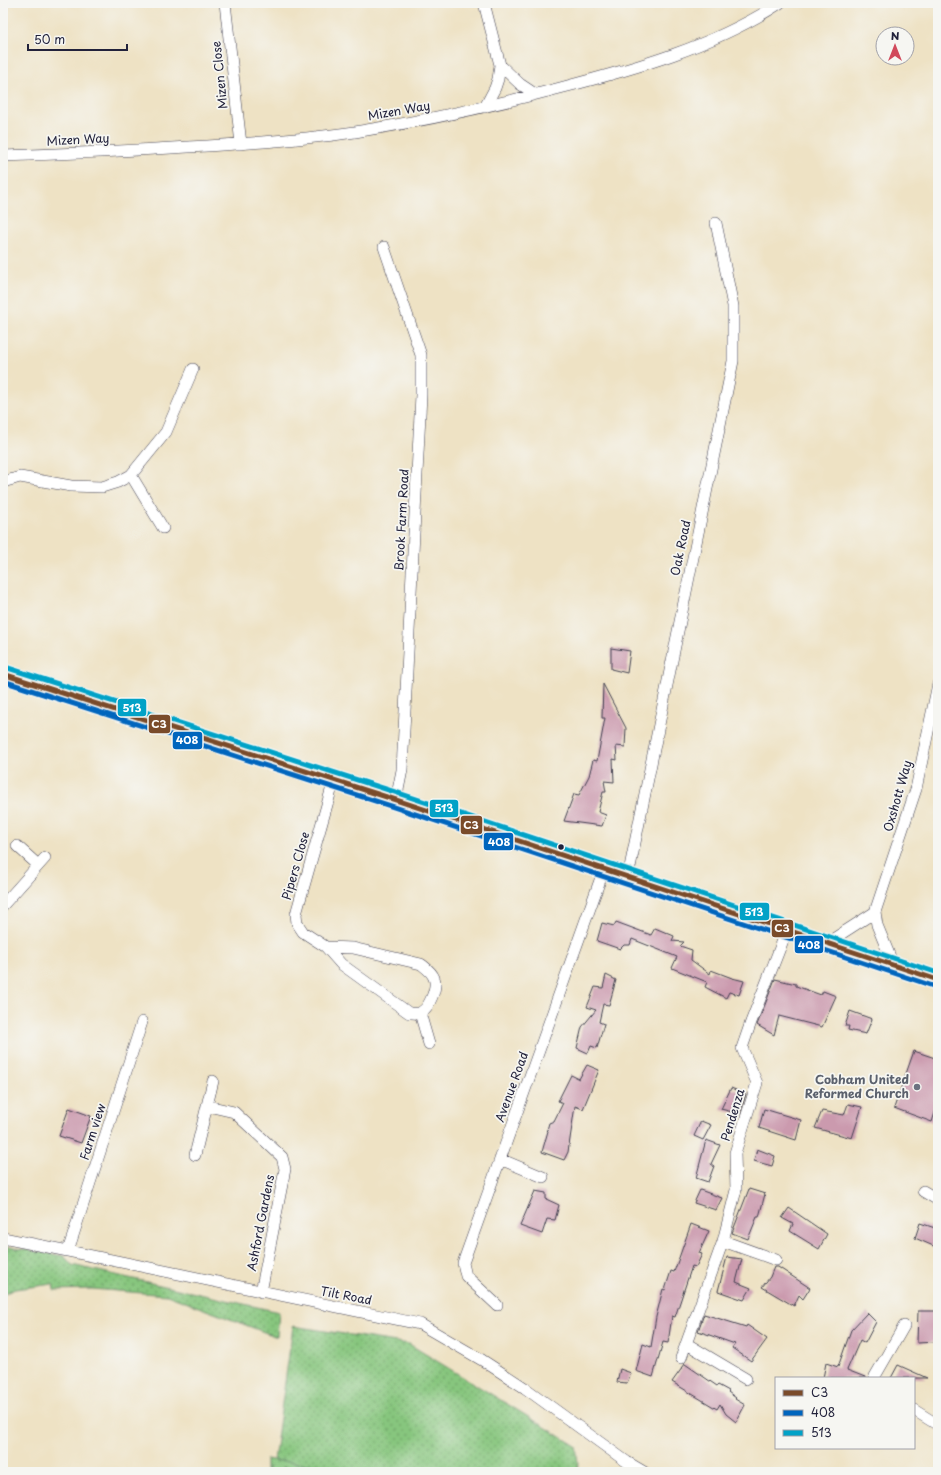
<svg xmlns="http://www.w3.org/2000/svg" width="941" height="1475" viewBox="0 0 941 1475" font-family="'Playpen Sans',sans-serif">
	<defs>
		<pattern id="grass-dots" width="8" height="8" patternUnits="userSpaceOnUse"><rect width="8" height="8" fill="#87c67e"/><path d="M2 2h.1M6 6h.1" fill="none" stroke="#6ea068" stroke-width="1.8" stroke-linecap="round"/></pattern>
		<pattern id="cemetery-stones" width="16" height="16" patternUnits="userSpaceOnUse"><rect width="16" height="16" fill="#87c67e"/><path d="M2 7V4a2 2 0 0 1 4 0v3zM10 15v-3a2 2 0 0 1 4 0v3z" fill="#6ea068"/></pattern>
	</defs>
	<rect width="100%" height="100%" fill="#f6f6f2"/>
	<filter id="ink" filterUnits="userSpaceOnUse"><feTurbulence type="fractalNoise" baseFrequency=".025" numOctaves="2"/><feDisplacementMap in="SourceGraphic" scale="8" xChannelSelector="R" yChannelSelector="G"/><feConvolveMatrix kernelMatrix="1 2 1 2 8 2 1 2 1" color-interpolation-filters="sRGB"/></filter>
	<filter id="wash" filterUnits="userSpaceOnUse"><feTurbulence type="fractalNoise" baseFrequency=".012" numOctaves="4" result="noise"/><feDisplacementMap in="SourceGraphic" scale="16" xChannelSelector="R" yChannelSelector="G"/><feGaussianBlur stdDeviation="0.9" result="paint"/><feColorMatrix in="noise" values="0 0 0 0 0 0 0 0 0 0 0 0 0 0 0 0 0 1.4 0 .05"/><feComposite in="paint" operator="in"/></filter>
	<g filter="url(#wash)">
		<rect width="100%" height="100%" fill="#eee2c4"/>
		<!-- grass -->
		<path fill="url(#grass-dots)" stroke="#54745c" d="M3 1246 64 1256 72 1265 279 1312 277 1337 167 1295 92 1289 54 1290 53 1284 15 1289 3 1294Z
			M293 1326 409 1344 576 1446 579 1472H363L274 1460Z"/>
		<!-- cemetery -->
		<path fill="url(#cemetery-stones)" stroke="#54745c" d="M266 1459 363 1472H266Z"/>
		<g id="blocks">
			<!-- building -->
			<path fill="#cb9aae" d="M611 648 630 651 627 673 611 669Z
				M603 684 626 728 625 747 616 746 617 760 613 759 614 782 604 781 606 792H603L598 812 606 815 602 826 564 821 574 794 579 795 589 776 593 760 597 761 605 718H602Z
				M616 922 651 935 655 928 674 936 672 941 684 942 680 946 692 950 691 960 710 974 711 970 732 978 744 981 739 995 729 992 726 998 705 987 707 982 672 968 677 957 632 939 630 945H624L620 949 597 941 602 923 614 926Z
				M606 975 616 980 609 1005 603 1004 599 1022 604 1024 597 1048 591 1046 588 1053 577 1048 582 1027 596 1010 587 1007 595 987 603 988Z
				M775 979 796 984V986L821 995 823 991 836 996 822 1027 779 1016 774 1035 757 1025Z
				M850 1011 872 1019 866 1034 848 1030 849 1026H845Z
				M914 1051 938 1059V1103L932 1122 894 1108Z
				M587 1065 599 1070 583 1109 575 1106 568 1152 564 1160 542 1152 548 1131 547 1130 549 1123 554 1121 563 1103 558 1101 571 1075 579 1079Z
				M731 1088 746 1094 740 1114 721 1109Z
				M848 1104 862 1107 852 1138 815 1128 822 1111 844 1115Z
				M69 1108 91 1116 81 1143 59 1136Z
				M764 1109 801 1120 796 1140 759 1128Z
				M701 1121 711 1125 703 1140 694 1136Z
				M706 1140 720 1145 711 1164 714 1166 708 1182 696 1178Z
				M757 1149 775 1156 772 1166 754 1161Z
				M749 1189 765 1194 759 1217H757L748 1239 732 1233Z
				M700 1190 722 1198 716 1210 694 1203Z
				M535 1191 546 1193V1199L559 1205 555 1220 547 1219 542 1234 520 1226Z
				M789 1208 827 1234 819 1249 790 1231 793 1224 782 1218Z
				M920 1223 938 1229V1248L915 1238Z
				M691 1224 709 1231 699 1253 702 1254 696 1267 692 1266 675 1317 672 1316 668 1343 663 1342 653 1377 636 1371 643 1344 651 1347 656 1317 663 1289 665 1290 671 1271 674 1272Z
				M727 1257 742 1259 736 1282 751 1288 744 1300 718 1291Z
				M774 1267H778L810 1288 803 1299 799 1295 794 1306 762 1287 770 1277Z
				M918 1311H936L937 1342 917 1343Z
				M867 1313 876 1322 865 1343 860 1340 847 1370 865 1377V1378H823L826 1363 838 1367 851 1330Z
				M704 1314 746 1327 747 1325 767 1339 751 1361 732 1348 735 1344 698 1331Z
				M685 1364 717 1386 718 1385 729 1391 728 1392 736 1398 735 1399 745 1405 736 1422 726 1414 720 1404 717 1409 672 1382Z
				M898 1365 927 1378H891Z
				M620 1369 631 1373 627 1383 617 1382Z"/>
		</g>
	</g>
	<g filter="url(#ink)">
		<use href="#blocks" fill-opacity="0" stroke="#413f50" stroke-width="1"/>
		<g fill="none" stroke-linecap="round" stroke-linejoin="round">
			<defs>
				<path id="street" d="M225 3 241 144
					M484 3 500 65 498 79 495 88 485 107
					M500 65 520 84 535 94
					M3 156C65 154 126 151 188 147 243 144 300 140 355 132 424 121 492 106 560 88 634 69 715 46 780 3
					M384 247 421 355V395L402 770 396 800
					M131 475 163 528
					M3 482 20 477 71 486 102 487 118 482 131 475 166 432 193 369
					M17 846 38 865
					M628 877 733 361V306L716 223
					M3 905 45 858
					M827 943 875 912
					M326 947 353 948 421 964C426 968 432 972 434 978 438 987 429 1008 421 1012 418 1014 413 1013 409 1013L341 964 326 947 303 932 297 923 296 914 334 780
					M893 964 877 925 875 912 916 789 938 684
					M420 1013 429 1044
					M208 1106 234 1112 282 1157 285 1169 261 1292
					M195 1155 213 1081
					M500 1159 543 1177
					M923 1191 938 1200
					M3 1238 68 1251 420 1324 482 1360 525 1388 627 1462 644 1472
					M723 1241 776 1260
					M68 1251 142 1022
					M497 1305 466 1276 463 1263 604 869
					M687 1344 746 1379
					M681 1358 723 1241 736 1190 735 1153 757 1083 742 1048 751 1022 787 930
					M874 1378 904 1326
					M914 1410 938 1425"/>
				<path id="primary" d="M3 674 396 800 938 980"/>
			</defs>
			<!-- street casing -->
			<use href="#street" stroke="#413f50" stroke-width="12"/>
			<!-- primary casing -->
			<use href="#primary" stroke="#413f50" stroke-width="20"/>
			<!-- street -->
			<use href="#street" stroke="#fff" stroke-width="11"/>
			<!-- primary -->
			<use href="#primary" stroke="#fff" stroke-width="18"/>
			<defs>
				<path id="bus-1" d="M3 674 396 800 938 980"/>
				<path id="bus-2" d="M3 681 394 807 936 987"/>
				<path id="bus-3" d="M5 667 398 793 938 973"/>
			</defs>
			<!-- bus-1 casing -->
			<use href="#bus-1" stroke="#f6f6f2" stroke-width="8"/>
			<!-- bus-2 casing -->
			<use href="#bus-2" stroke="#f6f6f2" stroke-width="8"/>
			<!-- bus-3 casing -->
			<use href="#bus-3" stroke="#f6f6f2" stroke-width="8"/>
			<!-- bus-1 -->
			<use href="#bus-1" stroke="#7a4b2a" stroke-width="5"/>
			<!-- bus-2 -->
			<use href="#bus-2" stroke="#0065bd" stroke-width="5"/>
			<!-- bus-3 -->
			<use href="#bus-3" stroke="#02a2c7" stroke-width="5"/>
		</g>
	</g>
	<!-- markers -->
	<circle fill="#22223b" stroke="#f6f6f2" stroke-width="1.5" cx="561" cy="847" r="3.5"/>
	<circle fill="#6b7280" stroke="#f6f6f2" stroke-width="1.5" cx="917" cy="1087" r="4"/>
	<g text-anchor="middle" stroke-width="3.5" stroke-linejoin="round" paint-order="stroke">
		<!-- street labels -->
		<g font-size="12" fill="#22223b" stroke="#f6f6f2">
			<text transform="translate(220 75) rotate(-96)" y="4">Mizen Close</text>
			<text transform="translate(399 111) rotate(-10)" y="4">Mizen Way</text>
			<text transform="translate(78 140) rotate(-3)" y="4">Mizen Way</text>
			<text transform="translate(402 520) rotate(-87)" y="4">Brook Farm Road</text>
			<text transform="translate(681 548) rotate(-78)" y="4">Oak Road</text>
			<text transform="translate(898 796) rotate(-74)" y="4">Oxshott Way</text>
			<text transform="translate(296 866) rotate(-74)" y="4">Pipers Close</text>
			<text transform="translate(512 1087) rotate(-70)" y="4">Avenue Road</text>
			<text transform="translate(733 1115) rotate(-73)" y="4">Pendenza</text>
			<text transform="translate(93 1132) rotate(-72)" y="4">Farm view</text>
			<text transform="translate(261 1223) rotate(-79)" y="4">Ashford Gardens</text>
			<text transform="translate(346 1296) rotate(11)" y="4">Tilt Road</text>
		</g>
		<!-- worship labels -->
		<g font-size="12" font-weight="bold" fill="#5b616d" stroke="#f6f6f2" text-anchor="end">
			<text x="909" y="1084">Cobham United<tspan x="909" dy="14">Reformed Church</tspan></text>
		</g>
	</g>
	<g stroke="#f6f6f2" stroke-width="1.5">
		<rect x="117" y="698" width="30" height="19" rx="4" fill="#02a2c7"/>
		<rect x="148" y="714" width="23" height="20" rx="4" fill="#7a4b2a"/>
		<rect x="172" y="731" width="31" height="19" rx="4" fill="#0065bd"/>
		<rect x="429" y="799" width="30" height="19" rx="4" fill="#02a2c7"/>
		<rect x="460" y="815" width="23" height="20" rx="4" fill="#7a4b2a"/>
		<rect x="483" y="832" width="31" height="19" rx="4" fill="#0065bd"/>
		<rect x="739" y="902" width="31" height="19" rx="4" fill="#02a2c7"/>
		<rect x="771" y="919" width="23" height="19" rx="4" fill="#7a4b2a"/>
		<rect x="794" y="935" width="30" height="19" rx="4" fill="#0065bd"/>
	</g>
	<g font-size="11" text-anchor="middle" font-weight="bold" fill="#fff">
		<text x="132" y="712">513</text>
		<text x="159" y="728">C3</text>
		<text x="187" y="744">408</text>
		<text x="444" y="812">513</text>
		<text x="471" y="829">C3</text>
		<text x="499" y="846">408</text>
		<text x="754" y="916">513</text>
		<text x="782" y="932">C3</text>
		<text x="809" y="949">408</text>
	</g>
	<!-- margin -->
	<rect width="941" height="1475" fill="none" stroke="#f6f6f2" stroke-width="16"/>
	<!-- legend -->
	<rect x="775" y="1377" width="140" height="72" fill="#f6f6f2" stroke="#a1a1a9"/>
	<rect x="783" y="1390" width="20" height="6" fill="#7a4b2a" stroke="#a1a1a9"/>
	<text x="811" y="1397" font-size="12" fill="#22223b">C3</text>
	<rect x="783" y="1410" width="20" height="6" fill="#0065bd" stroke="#a1a1a9"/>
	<text x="811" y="1417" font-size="12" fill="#22223b">408</text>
	<rect x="783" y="1430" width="20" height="6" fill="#02a2c7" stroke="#a1a1a9"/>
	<text x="811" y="1437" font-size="12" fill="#22223b">513</text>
	<!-- north arrow -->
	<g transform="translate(895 46)"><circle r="19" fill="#f6f6f2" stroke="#a1a1a9"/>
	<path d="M0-3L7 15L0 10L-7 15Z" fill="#d1495b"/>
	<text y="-6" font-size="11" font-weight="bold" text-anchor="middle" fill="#22223b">N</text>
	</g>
	<!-- scale -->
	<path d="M28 44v6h99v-6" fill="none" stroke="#22223b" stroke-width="2"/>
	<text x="34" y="44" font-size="12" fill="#22223b" stroke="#f6f6f2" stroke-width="3" paint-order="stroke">50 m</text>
</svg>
